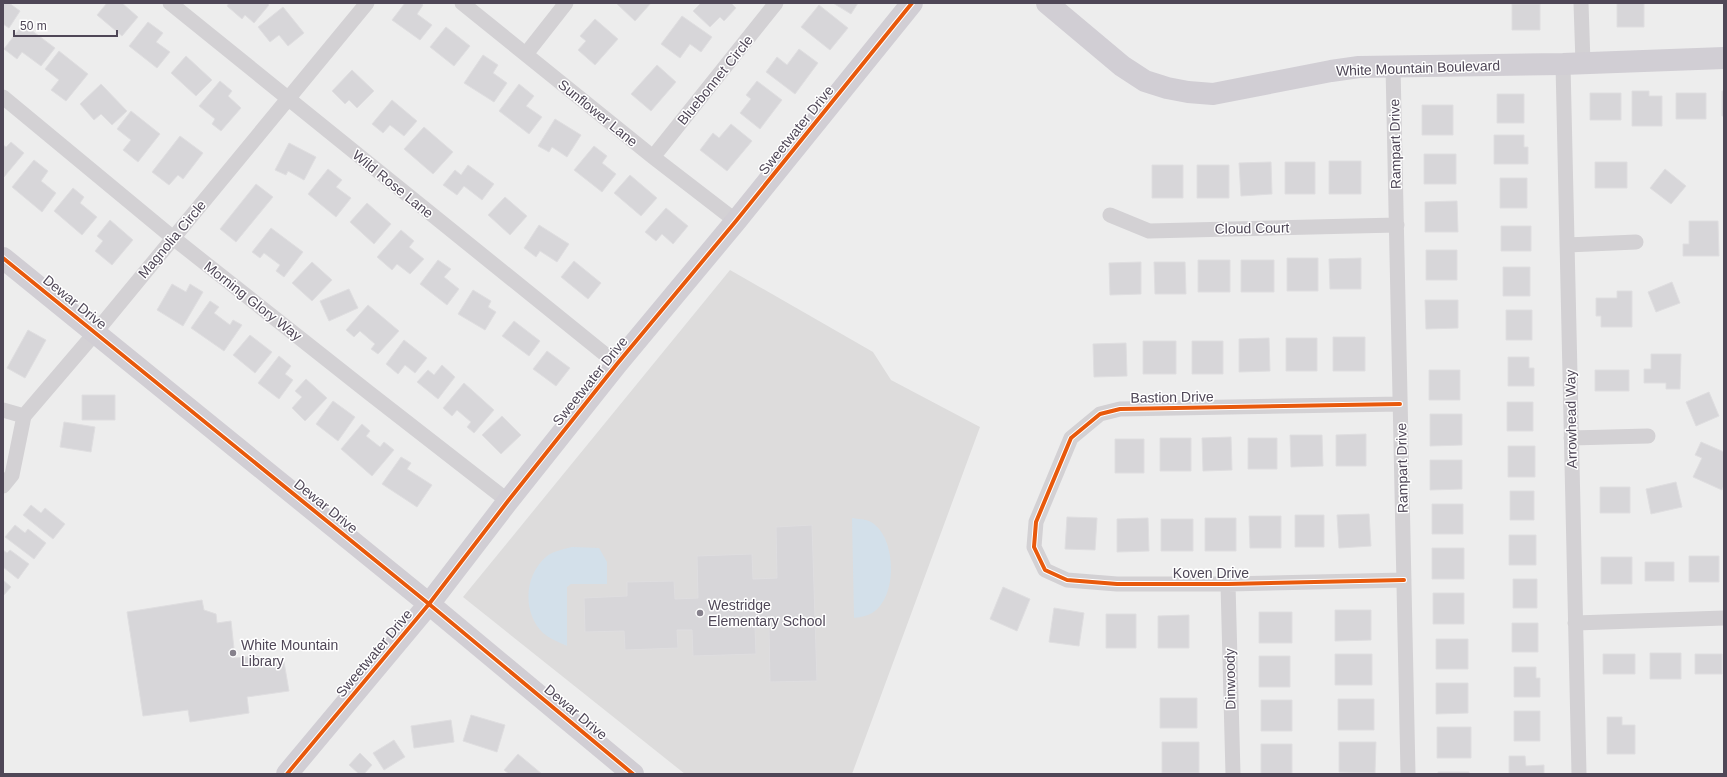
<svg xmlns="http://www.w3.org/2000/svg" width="1727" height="777" viewBox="0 0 1727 777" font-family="Helvetica,sans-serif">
	<rect width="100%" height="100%" fill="#ededed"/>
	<!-- education -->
	<path fill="#dddcdc" d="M730 270 873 352 891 380 980 427 852 774H685L463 597Z"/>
	<!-- green -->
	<path fill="#d3e0ea" d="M852 518C858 519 866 519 871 522 897 537 898 598 872 613 867 616 861 617 854 618Z
		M572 547 599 548 607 562V584H571L567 587V646C559 642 550 639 543 633 522 612 524 575 547 556 554 551 564 549 572 547Z"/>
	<!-- building -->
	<path fill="#d7d6d9" stroke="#dfdee0" d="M3 3H9L20 11 9 28 3 24Z
		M107 3H122L138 17 122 36 97 15Z
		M229 3H267L269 5 254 23 245 15 242 19 227 6Z
		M405 3H420L423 5 417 14 432 25 420 40 392 20Z
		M616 3H651L635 21Z
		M701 3H731L736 8 724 21 720 17 710 27 693 11Z
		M833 3H858L851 14Z
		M1617 3H1644V27H1617Z
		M1512 4H1540V30H1512Z
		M819 5 848 28 830 50 801 27Z
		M283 7 304 33 288 46 279 35 270 42 258 27Z
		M682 16 712 37 701 52 690 44 680 58 661 44Z
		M595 19 618 39 595 65 578 50 586 41 580 36Z
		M148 22 163 33 156 42 170 52 157 68 129 46Z
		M23 24 55 48 41 66 22 52 17 59 4 49Z
		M446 27 470 46 454 66 430 47Z
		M799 49 818 63 795 94 766 72 777 57 787 65Z
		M59 51 88 74 66 101 51 90 59 80 45 69Z
		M483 55 498 65 493 73 507 83 494 102 464 83Z
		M186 56 212 80 196 96 171 73Z
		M657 65 676 82 651 111 631 94Z
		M352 70 374 91 357 108 349 100 345 104 332 91Z
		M220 81 232 91 228 96 241 108 221 131 212 124 215 119 199 106Z
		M757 81 782 100 760 129 740 113 751 99 746 95Z
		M101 84 127 111 112 125 101 114 94 120 80 104Z
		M519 84 534 96 526 106 542 117 529 134 499 111Z
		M1632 91H1649V96H1662V126H1632Z
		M1722 91H1724V116H1722Z
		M1590 93H1621V120H1590Z
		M1676 93H1706V119H1676Z
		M1497 94H1524V123H1497Z
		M392 100 417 121 404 136 390 125 383 133 372 124Z
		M1422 105H1453V135H1422Z
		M131 111 160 134 138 162 123 150 131 140 117 129Z
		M555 119 581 135 567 157 552 147 549 152 538 146Z
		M731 124 752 141 727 171 700 150 713 133 719 138Z
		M424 127 453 152 433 174 404 149Z
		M1494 135H1524V147H1528V164H1494Z
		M180 136 203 153 183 179 178 175 169 185 152 172Z
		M11 142 24 153 4 177 3 145 6 147Z
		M289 143 316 157 304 180 288 171 286 175 275 170Z
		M594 146 607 156 602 163 616 174 602 192 574 170Z
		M1424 154H1456V184H1424Z
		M34 160 48 171 41 181 56 193 42 212 12 187Z
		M1329 161H1361V194H1329Z
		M1271 162 1272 194 1241 196 1239 163Z
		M1285 162H1315V194H1285Z
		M1595 162H1627V188H1595Z
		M468 165 494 184 482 200 464 186 457 195 443 185 455 170 461 175Z
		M1152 165H1183V198H1152Z
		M1197 165H1229V198H1197Z
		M328 169 342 180 336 187 351 198 336 217 308 194Z
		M1665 169 1686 186 1671 204 1650 188Z
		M630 175 657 198 641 216 614 193Z
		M1500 178H1527V208H1500Z
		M256 184 273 197 236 242 220 229Z
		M73 188 84 197 80 203 97 217 82 235 54 211Z
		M505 197 527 216 510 235 488 215Z
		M1457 201 1458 232H1425V202Z
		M367 203 391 224 374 244 350 222Z
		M666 208 688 226 673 244 662 234 656 241 645 232Z
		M110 220 133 240 112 265 95 251 103 241 97 236Z
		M1689 221H1718L1719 256H1683V244H1689Z
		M539 225 569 244 557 262 540 251 536 257 524 248Z
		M1501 226H1531V251H1501Z
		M271 228 303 252 284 277 276 271 280 265 264 253 260 258 252 252Z
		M401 230 414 241 409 247 424 259 410 274 397 264 392 270 377 257Z
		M1426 250H1457V280H1426Z
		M1287 258H1318V291H1287Z
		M1361 258V289H1330L1329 259Z
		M438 260 451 269 444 277 459 289 447 305 420 284Z
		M1198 260H1230V292H1198Z
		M1241 260H1274V292H1241Z
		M574 261 601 283 588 299 561 277Z
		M312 262 332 280 312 301 292 283Z
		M1141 262V294L1110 295 1109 263Z
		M1154 262H1185L1186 294H1155Z
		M1503 267H1530V296H1503Z
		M1672 282 1680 303 1656 312 1648 292Z
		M172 284 186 292 190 284 203 292 183 326 157 310Z
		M349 289 358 308 329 321 320 301Z
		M473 290 491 301 488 307 496 312 485 330 458 314Z
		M1617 291H1632V327H1601V316H1596V298H1617Z
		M1425 300H1458V328L1426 329Z
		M210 301 219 307 214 313 230 325 233 320 242 325 224 351 191 328Z
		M368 305 399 331 378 354 371 349 375 344 360 331 354 337 346 330Z
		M1506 310H1532V340H1506Z
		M514 321 540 341 529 356 502 336Z
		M28 330 46 340 25 378 7 368Z
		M250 335 272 352 255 373 233 355Z
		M1333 337H1365V371H1333Z
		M1269 338 1270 371 1239 372V339Z
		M1286 338H1317V371H1286Z
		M404 340 427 358 415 373 405 365 398 374 386 364Z
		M1143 341H1176V374H1143Z
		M1192 341H1223V374H1192Z
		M1126 343 1127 376 1094 377 1093 344Z
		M547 351 570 368 556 386 533 369Z
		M1651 354H1681L1680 389H1666V383H1644V369H1651Z
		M279 356 291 366 285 374 293 380 279 399 258 383Z
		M1508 357H1529V368H1534V386H1508Z
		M442 365 455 377 438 399 417 382 428 370 434 375Z
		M1429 370H1460V400H1429Z
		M1595 370H1629V391H1595Z
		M306 379 327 398 305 421 292 408 302 397 295 391Z
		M464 383 494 410 474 433 467 427 471 422 457 410 452 416 443 408Z
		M1709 392 1719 416 1696 426 1686 402Z
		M82 395H115V420H82Z
		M333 401 355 417 338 441 316 424Z
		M1507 402H1533V431H1507Z
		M1430 414H1462V445L1430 446Z
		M502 416 521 435 501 454 482 435Z
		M64 422 95 427 91 452 60 447Z
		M362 424 370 431 366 436 380 447 384 442 394 450 372 476 341 449Z
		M1366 434V466H1336V435Z
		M1290 435H1322L1323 466 1291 467Z
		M1231 437 1232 470 1203 471 1202 438Z
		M1160 438H1191V471H1160Z
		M1248 438H1277V469H1248Z
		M1115 439H1144V473H1115Z
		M1701 442 1724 452V485L1722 490 1693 477 1702 458 1695 455Z
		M1508 446H1535V477H1508Z
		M401 457 411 463 407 469 432 485 417 507 382 484Z
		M1430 460H1462V489L1430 490Z
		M1676 482 1682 507 1651 514 1646 489Z
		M1600 487H1630V513H1600Z
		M1510 491H1534V520H1510Z
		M1432 504H1463V534H1432Z
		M31 505 41 513 45 508 65 524 53 539 23 515Z
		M1369 514 1371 546 1339 548 1337 515Z
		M1295 515H1324V547H1295Z
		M1249 516H1281V548H1250Z
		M1067 517 1097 518 1095 550 1065 549Z
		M1148 518 1149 551 1117 552V519Z
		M1205 518H1236V551H1205Z
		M1161 519H1193V551H1161Z
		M15 525 25 533 28 529 46 543 34 559 5 537Z
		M812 525 817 681 770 682 769 628H755L756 654 693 656 692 630H677L678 648 625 650 624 631 585 632 584 598 627 596V582L674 581 675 599 698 598 697 556 752 554 753 579 777 578 776 527Z
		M1509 535H1536V565H1509Z
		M1432 548H1464V579H1432Z
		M3 550 7 553 10 550 29 564 18 579 3 567Z
		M1689 556H1719V582H1689Z
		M1601 557H1632V584H1601Z
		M1645 562H1674V581H1645Z
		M1513 579H1537V608H1513Z
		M3 580 11 587 3 596Z
		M1003 587 1030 599 1017 631 990 619Z
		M1433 593H1464V624H1433Z
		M202 600 204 610 216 614 217 623 231 621 235 658 256 656 265 659 269 665 284 662 289 691 247 697 249 713 190 722 188 710 143 716 127 612Z
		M1054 608 1084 613 1079 646 1049 642Z
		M1335 610H1371V640L1335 641Z
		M1259 612H1292V643H1259Z
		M1106 614H1136V648H1106Z
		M1189 615V648H1158V616Z
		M1512 623H1538V652H1512Z
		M1436 639H1468V669H1436Z
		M1650 653H1681V679H1650Z
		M1335 654H1372V685H1335Z
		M1603 654H1635V674H1603Z
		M1695 654H1722V674H1695Z
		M1259 656H1290V687H1259Z
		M1514 667H1536V678H1540V697H1514Z
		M1436 683H1468V713L1436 714Z
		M1160 698H1197V728H1160Z
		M1338 699H1374V730H1338Z
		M1261 700H1292V731H1261Z
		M1514 711H1540V741H1514Z
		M471 715 505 725 497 752 463 741Z
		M1607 717H1622V725H1635V754H1607Z
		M451 720 454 742 414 748 411 726Z
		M1437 727H1471V758H1437Z
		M394 740 405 757 384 770 373 753Z
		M1162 742H1199V773H1162Z
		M1339 742H1376L1375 773 1339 772Z
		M1261 744H1292V774H1261Z
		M360 753 372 765 364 774H359L349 765Z
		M518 754 542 774H509L504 770Z
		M1509 756H1525L1526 766 1544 765V774H1509Z
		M1438 772H1469V774H1438Z"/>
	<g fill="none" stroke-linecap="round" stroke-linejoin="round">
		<!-- street -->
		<path stroke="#d3d1d4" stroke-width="15" d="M170 3 617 364
			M462 3 653 157 736 221
			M1581 3 1583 63
			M526 54 566 3
			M1563 64 1579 774
			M1393 66 1408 774
			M3 97 172 237 368 392 508 501
			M653 157 776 3
			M1110 215 1149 231 1397 225
			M1567 245 1636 242
			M1400 404 1120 409 1100 414 1071 438 1036 522 1034 547 1045 570 1067 580 1117 584H1228L1404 580
			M3 410 24 416
			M1571 438 1648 436
			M3 486 12 475 24 416 95 333 367 3
			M1228 584 1233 774
			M1575 623 1724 618"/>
		<!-- secondary -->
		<path stroke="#d1ced4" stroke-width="22" d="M1047 3 1122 66 1145 81 1167 88 1188 92 1213 94 1331 71 1359 67 1563 64 1724 58
			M3 258 429 604 633 774
			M287 774 429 604 508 501 617 364 736 221 912 3"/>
		<defs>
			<path id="cycleway" d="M3 258 429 604 633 774
				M1400 404 1120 409 1100 414 1071 438 1036 522 1034 547 1045 570 1067 580 1117 584H1228L1404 580
				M287 774 429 604 508 501 617 364 736 221 912 3"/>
		</defs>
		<!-- cycleway casing -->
		<use href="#cycleway" stroke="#fff" stroke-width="6"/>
		<!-- cycleway -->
		<use href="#cycleway" stroke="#e8590c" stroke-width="4"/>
	</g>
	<!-- markers -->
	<g fill="#86818c" stroke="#fff" stroke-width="1.5">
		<circle cx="700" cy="613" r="4"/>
		<circle cx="233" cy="653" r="4"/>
	</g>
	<g text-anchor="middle" stroke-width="3" stroke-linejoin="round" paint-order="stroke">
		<!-- street labels -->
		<g font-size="14" fill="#4f4757" stroke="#fff">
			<text transform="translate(1418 68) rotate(-2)" y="5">White Mountain Boulevard</text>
			<text transform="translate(715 80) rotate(-51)" y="5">Bluebonnet Circle</text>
			<text transform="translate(598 113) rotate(39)" y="5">Sunflower Lane</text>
			<text transform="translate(796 130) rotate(-51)" y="5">Sweetwater Drive</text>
			<text transform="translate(1395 144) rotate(-91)" y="5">Rampart Drive</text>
			<text transform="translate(393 184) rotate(39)" y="5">Wild Rose Lane</text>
			<text transform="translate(1252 228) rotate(-1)" y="5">Cloud Court</text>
			<text transform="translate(172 239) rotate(-50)" y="5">Magnolia Circle</text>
			<text transform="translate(253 301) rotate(38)" y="5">Morning Glory Way</text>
			<text transform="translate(75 302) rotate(39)" y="5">Dewar Drive</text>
			<text transform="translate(590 381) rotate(-51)" y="5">Sweetwater Drive</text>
			<text transform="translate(1172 397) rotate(-1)" y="5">Bastion Drive</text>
			<text transform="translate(1571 419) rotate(-91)" y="5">Arrowhead Way</text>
			<text transform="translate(1402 468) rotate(-91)" y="5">Rampart Drive</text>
			<text transform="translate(326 506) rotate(39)" y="5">Dewar Drive</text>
			<text x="1211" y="578">Koven Drive</text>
			<text transform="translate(374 653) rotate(-50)" y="5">Sweetwater Drive</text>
			<text transform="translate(1230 679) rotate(-91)" y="5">Dinwoody</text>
			<text transform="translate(576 712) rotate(40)" y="5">Dewar Drive</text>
		</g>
		<!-- poi labels -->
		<g font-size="14" fill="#4f4757" stroke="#fff" text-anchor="start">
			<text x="708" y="610">Westridge<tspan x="708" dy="16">Elementary School</tspan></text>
			<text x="241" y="650">White Mountain<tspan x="241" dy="16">Library</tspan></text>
		</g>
	</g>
	<!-- border -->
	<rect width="1727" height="777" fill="none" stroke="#4f4757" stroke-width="8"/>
	<!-- scale -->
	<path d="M14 30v6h103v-6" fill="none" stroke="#4f4757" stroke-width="2"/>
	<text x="20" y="30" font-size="12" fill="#4f4757" stroke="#ffffff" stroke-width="3" paint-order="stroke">50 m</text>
</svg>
